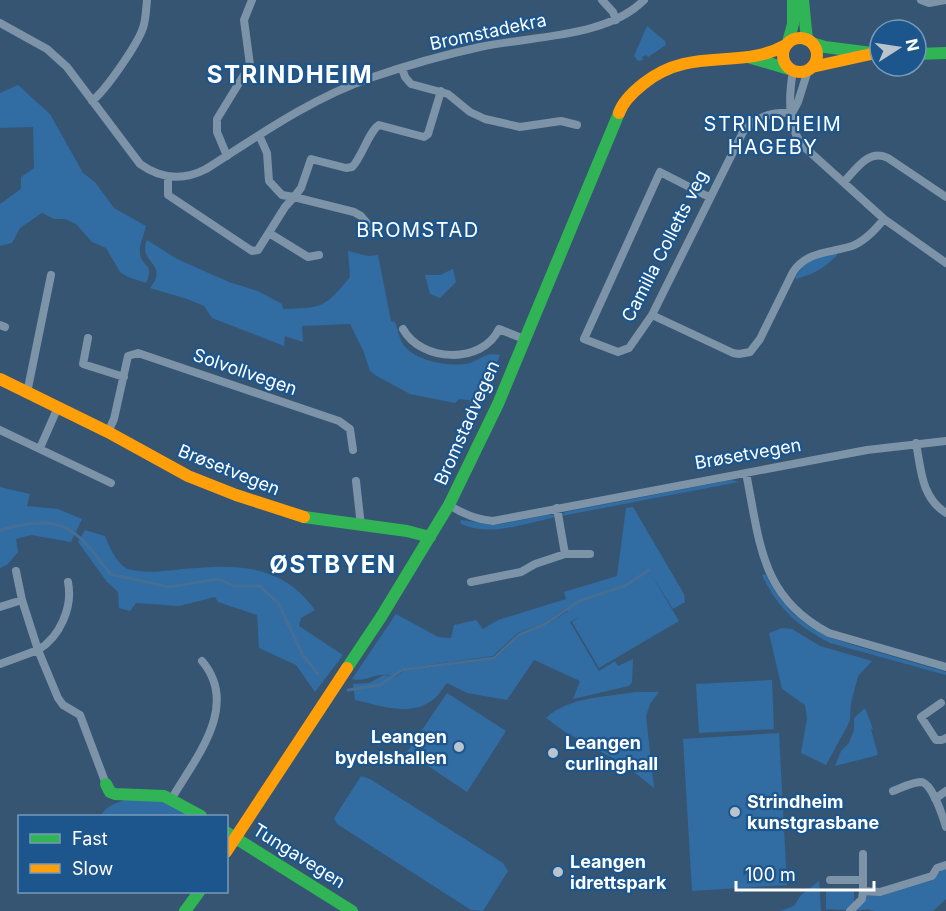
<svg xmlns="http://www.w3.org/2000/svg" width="946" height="911" viewBox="0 0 946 911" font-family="Inter,sans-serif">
	<rect width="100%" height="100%" fill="#365573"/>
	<!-- green -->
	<path fill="#316ca3" d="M647 26 665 41 666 45 648 57 646 55 642 57 643 60 638 61 634 56Z
		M18 85 50 114 83 173 95 182 114 208 146 226C144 236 139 243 140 254 143 269 155 263 146 283L128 277 120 272 106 248 92 242 76 224 65 219H54L42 213 20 228 12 243 0 246V204L21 189V177L34 168 33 127 0 128V93Z
		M147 240 177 259 229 282 258 291 282 304 283 309C323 308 324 308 350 277L348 251 368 256 378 255 391 321 395 322C398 329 399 338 403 344 413 360 447 367 465 364 480 362 483 351 500 355L480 406 473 407 469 400 459 399 455 403 410 394 375 375 370 371 363 350 350 324 302 326 303 342 285 336 284 346 212 318 204 306 187 299 150 288C170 263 137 263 147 240Z
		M837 252V255C825 268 814 274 796 279L795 277 807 261Z
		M453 269 456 282 440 298 430 294 425 275H440Z
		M731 480 739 482 561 516 565 512Z
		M0 487 30 494 27 506 58 509 82 519 71 542 31 535 16 539 18 552 7 565 0 568Z
		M633 507 684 594 685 602 673 609 651 574 679 621 599 668 572 622 579 617 570 622 599 671 615 661 618 666 633 659 632 682 629 686 573 699 580 681 534 660 507 700 467 693 447 683C442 689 438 697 431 701 409 717 379 705 355 700L353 684 369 683 384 675 395 677 404 671 495 659 520 636 546 625 568 611 567 607 544 623 518 633 493 656 401 669 392 676C376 671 366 683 352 679L396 614 438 637 451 638 454 625 476 620 483 629 498 620 566 599 564 592 617 576 626 508Z
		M548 515H554L556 517C527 523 487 538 460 523L461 520 496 525Z
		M85 530 105 536C109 546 117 565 128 569 146 574 164 571 183 569 234 564 282 563 315 610L301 618 299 626 343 655 315 692 296 665 259 648 257 615 218 602 215 597 179 606 136 603 130 611 119 608 118 592 107 582 78 542Z
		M765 574C792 626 821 636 874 651 898 658 922 665 946 672V675L830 643C798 626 778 609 762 575Z
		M782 628 792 629 820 646 872 661 858 676 851 703 850 721 826 765 801 753 807 718 805 705 782 689 769 633Z
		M772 680 774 729 699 733 696 684Z
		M635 692H659L650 704 646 716 654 788 625 765 565 732 546 718C568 697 606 697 635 692Z
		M447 693 506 731 467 792 407 752Z
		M865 708 873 729H871L878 755 835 766 841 751 849 743 854 730V718Z
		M779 733 787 885 692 891 683 739Z
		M361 776 370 779 503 863 508 871 483 911 471 910 337 824 334 818Z
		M127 799 163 800 193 816H101C105 806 117 803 127 799Z
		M946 869V899L933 911H874L867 909 855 911 866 893 931 881 941 871Z
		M819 881 821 911H780L794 906 801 895Z
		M826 890H854V903L846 910 826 909Z"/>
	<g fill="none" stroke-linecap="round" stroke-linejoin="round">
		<!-- stream -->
		<path stroke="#456e95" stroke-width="3" d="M0 530C62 514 73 524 110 574L169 587 218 579 234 586H260L278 603 303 655 318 674
			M348 690 380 685 402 670 494 658 519 635 545 624 579 601 625 586 649 570"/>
		<!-- street -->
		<path stroke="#7d93a7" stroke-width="8" d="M602 0 613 12 616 20
			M921 0 929 3 946 0
			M0 23 47 49 67 67 140 164C161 179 183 181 206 169 258 136 310 99 370 78 405 66 443 55 480 47 530 36 607 38 644 0
			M402 68 405 77 411 84 448 94 470 112 485 119 520 127 561 121 577 125
			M793 71C789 94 787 123 801 144L884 219 946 263
			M92 101C106 90 137 45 143 28 146 19 146 9 147 0
			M792 113 798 102 808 70
			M259 135 267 153 269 181 282 195 294 197
			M227 156 217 132V119L250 65 244 20 252 0
			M168 177V195L252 251 258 250 285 207 294 197
			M844 182C856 169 869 148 888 158L946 197
			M709 197 660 172 584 339 618 352 629 348 652 315 744 130C758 116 772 112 792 113
			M372 229 361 216 354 212 294 197 301 188 311 159 346 168 352 167C361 159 369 131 379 125L424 137 428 134 441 91
			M269 233 308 257 319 255
			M652 315 733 353 739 354 750 352 760 339 793 272C807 251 830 253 852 246 865 241 876 229 884 219
			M0 325 5 327
			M403 329C421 362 482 365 499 329L524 339
			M88 338 83 364 124 377
			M27 393 51 275
			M0 430 111 483
			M108 432 114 419 128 356 138 353 339 421 350 429 353 450
			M916 443C921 469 921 497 946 513
			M40 448 58 407
			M746 473C760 542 760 597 829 633L946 667
			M356 481 361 526
			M449 505C463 514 477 520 493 521L867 450 946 441
			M565 554H590
			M16 571 22 600
			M68 582C73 607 60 637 38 650L58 698 63 705 80 715 106 784
			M471 582 521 572 535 564 565 554 557 508
			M0 607 22 600 38 650 0 664
			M941 703 921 717 936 740H942L946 738
			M893 791C901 788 912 782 921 782 932 783 943 817 946 827
			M172 798C196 757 240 706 202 661
			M935 799 946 791
			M830 880H863
			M863 891V854
			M850 911 862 899 863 891 880 892 932 876 937 868 946 865"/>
		<!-- fast -->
		<path stroke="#30b455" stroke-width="12" d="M803 0 807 40
			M788 42 793 24V0
			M812 43 825 47 880 54
			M916 54 946 53
			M748 57 789 69
			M304 517 407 531 430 537
			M347 668 381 617 449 505 498 404 619 113
			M106 784 110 792 115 794 164 796 201 816
			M226 832 352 911
			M185 911 199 892"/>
		<!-- slow -->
		<path stroke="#ff9f0a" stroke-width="12" d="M783 55a17 17 0 1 1 34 0a17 17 0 1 1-34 0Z
			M812 67 871 54
			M619 113C623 101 633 92 643 84 691 45 740 71 786 45
			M0 379 108 432 188 476 236 495 304 517
			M226 852 347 668"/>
	</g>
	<!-- markers -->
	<g fill="#b9c4ce" stroke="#1c568d" stroke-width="2">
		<circle cx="459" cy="747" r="6"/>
		<circle cx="553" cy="753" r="6"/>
		<circle cx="735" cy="812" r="6"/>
		<circle cx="558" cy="872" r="6"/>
	</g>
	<g text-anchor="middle" stroke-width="4.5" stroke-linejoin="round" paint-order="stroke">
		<!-- street labels -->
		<g font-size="18" fill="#fff" stroke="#1c568d">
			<text transform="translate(488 32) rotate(-12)" y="6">Bromstadekra</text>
			<text transform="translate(665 246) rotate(-63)" y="6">Camilla Colletts veg</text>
			<text transform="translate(245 372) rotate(19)" y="6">Solvollvegen</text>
			<text transform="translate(467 423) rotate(-66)" y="6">Bromstadvegen</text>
			<text transform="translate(748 454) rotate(-10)" y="6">Brøsetvegen</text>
			<text transform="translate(229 470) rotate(22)" y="6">Brøsetvegen</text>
			<text transform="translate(299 856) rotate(32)" y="6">Tungavegen</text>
		</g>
		<!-- poi labels -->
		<g font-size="18" font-weight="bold" fill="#fff" stroke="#1c568d" text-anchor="start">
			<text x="447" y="743" text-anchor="end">Leangen<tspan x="447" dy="21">bydelshallen</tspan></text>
			<text x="565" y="749">Leangen<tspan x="565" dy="21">curlinghall</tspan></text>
			<text x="747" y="808">Strindheim<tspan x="747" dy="21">kunstgrasbane</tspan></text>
			<text x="570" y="868">Leangen<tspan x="570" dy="21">idrettspark</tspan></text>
		</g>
		<!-- neighbourhood labels -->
		<g font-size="20" letter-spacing="1.5" fill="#fff" stroke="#1c568d">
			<text x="773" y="131">STRINDHEIM<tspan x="773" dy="23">HAGEBY</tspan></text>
			<text x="418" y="237">BROMSTAD</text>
		</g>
		<!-- district labels -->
		<g font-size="24" font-weight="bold" letter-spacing="1.5" fill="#fff" stroke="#1c568d">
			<text x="290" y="83">STRINDHEIM</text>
			<text x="333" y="573">ØSTBYEN</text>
		</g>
	</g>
	<!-- legend -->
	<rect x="18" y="815" width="210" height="78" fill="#1c568d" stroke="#779abb" stroke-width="1.5"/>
	<rect x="30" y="834" width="30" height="9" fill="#30b455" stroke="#779abb" stroke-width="1.5"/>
	<text x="72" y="845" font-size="18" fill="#ffffff">Fast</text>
	<rect x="30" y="864" width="30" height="9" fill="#ff9f0a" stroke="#779abb" stroke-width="1.5"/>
	<text x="72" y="875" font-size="18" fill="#ffffff">Slow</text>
	<!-- north arrow -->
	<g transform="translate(898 48) rotate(78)"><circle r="28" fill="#1c568d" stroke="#779abb" stroke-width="1.5"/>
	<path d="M0-4.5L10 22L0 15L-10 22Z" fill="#b9c4ce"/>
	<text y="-9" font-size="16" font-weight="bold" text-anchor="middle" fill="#ffffff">N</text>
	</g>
	<!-- scale -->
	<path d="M736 881v9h138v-9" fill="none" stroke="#ffffff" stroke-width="3"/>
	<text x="745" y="881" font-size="18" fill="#ffffff" stroke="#1c568d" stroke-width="4.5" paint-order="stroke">100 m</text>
</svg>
